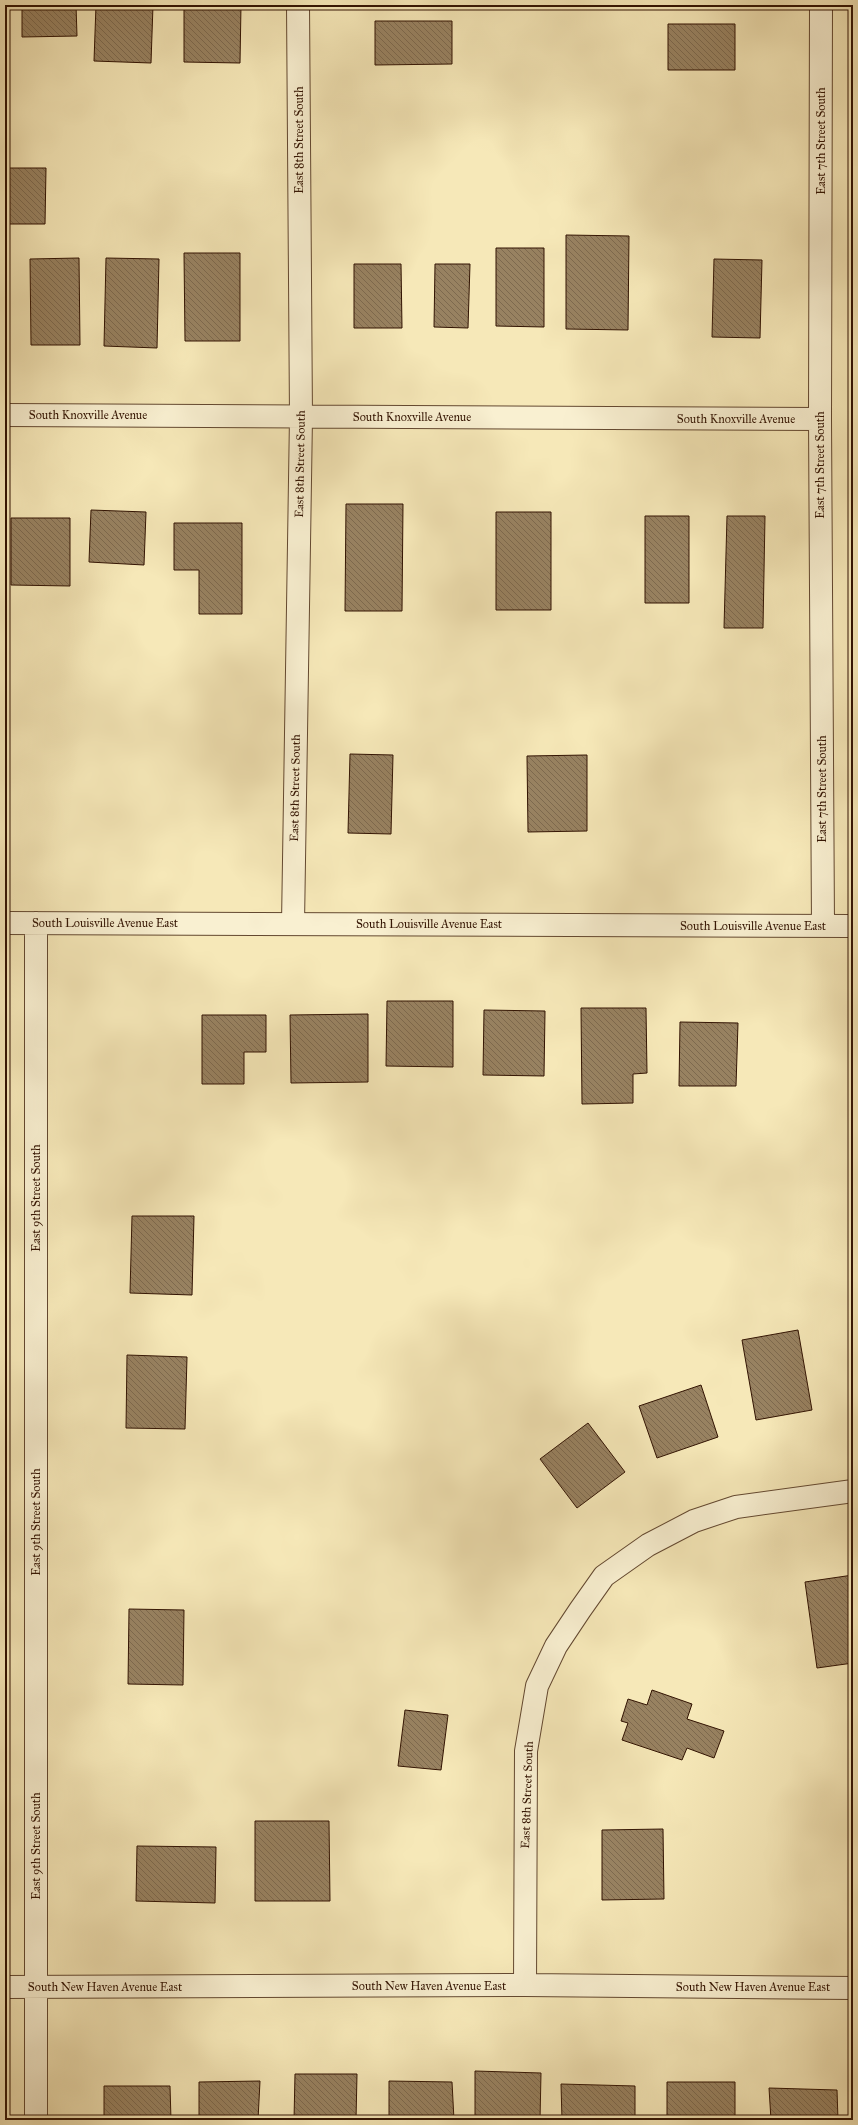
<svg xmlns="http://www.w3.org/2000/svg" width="858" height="2125" viewBox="0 0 858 2125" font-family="'IM FELL Great Primer',serif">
	<defs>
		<pattern id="building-back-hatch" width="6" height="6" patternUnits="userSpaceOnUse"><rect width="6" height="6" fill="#988261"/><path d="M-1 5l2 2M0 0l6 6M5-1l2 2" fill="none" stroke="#7d694e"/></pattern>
	</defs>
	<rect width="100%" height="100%" fill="#f6e8b8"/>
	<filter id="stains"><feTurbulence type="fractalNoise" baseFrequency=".005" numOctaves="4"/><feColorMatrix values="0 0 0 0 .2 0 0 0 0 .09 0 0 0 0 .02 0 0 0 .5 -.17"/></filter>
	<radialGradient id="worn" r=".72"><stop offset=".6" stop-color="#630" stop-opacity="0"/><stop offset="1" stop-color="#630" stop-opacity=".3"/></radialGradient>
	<!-- building -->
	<path fill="url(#building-back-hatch)" stroke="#321302" d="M22 5H76L77 36 22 37Z
		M96 5H153L151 63 94 61Z
		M184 5H241L240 63 184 62Z
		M375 21H452V64L375 65Z
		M668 24H735V70H668Z
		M7 168H46L45 224H6Z
		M566 235 629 236 628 330 566 329Z
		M496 248H544V327L496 326Z
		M184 253H240V341H185Z
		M79 258 80 345H31L30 259Z
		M106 258 159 259 157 348 104 346Z
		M714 259 762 260 760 338 712 337Z
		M354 264H401L402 328H354Z
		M435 264H470L468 328 434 327Z
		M346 504H403L402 611H345Z
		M91 510 146 512 144 565 89 562Z
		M496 512H551V610H496Z
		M645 516H689V603H645Z
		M727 516H765L763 628H724Z
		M11 518H70V586L11 585Z
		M174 523H242V614H199V570H174Z
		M350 754 393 755 391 834 348 833Z
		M587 755V831L528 832 527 756Z
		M387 1001H453V1067L386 1066Z
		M581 1008H646L647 1073 633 1074V1103L582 1104Z
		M484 1010 545 1011 544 1076 483 1075Z
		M368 1014V1082L291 1083 290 1015Z
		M202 1015H266V1052H244V1084H202Z
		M680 1022 738 1023 736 1086H679Z
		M132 1216H194L192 1295 130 1293Z
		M798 1330 812 1410 756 1420 742 1340Z
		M127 1355 187 1357 185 1429 126 1428Z
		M701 1385 718 1437 657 1458 639 1406Z
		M588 1423 625 1472 577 1508 540 1459Z
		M853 1575V1663L817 1668 805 1582Z
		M129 1609 184 1610 183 1685 128 1684Z
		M652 1690 692 1704 687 1719 724 1731 714 1758 687 1748 682 1760 622 1740 628 1723 621 1721 628 1699 647 1705Z
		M405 1710 448 1715 441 1770 398 1766Z
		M255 1821H329L330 1901H255Z
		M663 1829 664 1899 602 1900V1830Z
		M137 1846 216 1847 215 1903 136 1901Z
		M475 2071 541 2073 540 2120H475Z
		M295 2074H357L356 2120H294Z
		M260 2081 258 2120H199V2082Z
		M389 2081 452 2082 454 2120H389Z
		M667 2082H735V2120H667Z
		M561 2084 635 2086V2120H562Z
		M104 2086H170L171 2120H104Z
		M769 2088 837 2090 838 2120H771Z"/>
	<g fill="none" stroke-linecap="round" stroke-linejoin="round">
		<defs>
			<path id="minor" d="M821 5 820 419 823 926
				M5 415 820 419
				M5 923 853 926
				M36 923V2120
				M293 924 301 417 298 5
				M525 1985 526 1751 537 1686 556 1646 580 1610 604 1576 648 1545 694 1521 736 1507 853 1491
				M5 1987 525 1985 853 1988"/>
		</defs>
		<!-- minor casing -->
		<use href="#minor" stroke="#634830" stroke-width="24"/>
		<!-- minor -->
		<use href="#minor" stroke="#f9f0d1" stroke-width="22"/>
	</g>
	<g text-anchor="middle" stroke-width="3" stroke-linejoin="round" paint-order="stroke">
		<!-- street labels -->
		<g font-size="12" fill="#321302" stroke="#f9f0d1">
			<text transform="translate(299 140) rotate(-90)" y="4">East 8th Street South</text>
			<text transform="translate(821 141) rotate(-90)" y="4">East 7th Street South</text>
			<text x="88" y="419">South Knoxville Avenue</text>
			<text x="412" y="421">South Knoxville Avenue</text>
			<text x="736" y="423">South Knoxville Avenue</text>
			<text transform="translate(300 464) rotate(-89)" y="4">East 8th Street South</text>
			<text transform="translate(820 465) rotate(-90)" y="4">East 7th Street South</text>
			<text transform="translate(295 788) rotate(-89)" y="4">East 8th Street South</text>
			<text transform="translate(822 789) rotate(-90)" y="4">East 7th Street South</text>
			<text x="105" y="927">South Louisville Avenue East</text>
			<text x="429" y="928">South Louisville Avenue East</text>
			<text x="753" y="930">South Louisville Avenue East</text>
			<text transform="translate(36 1198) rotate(-90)" y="4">East 9th Street South</text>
			<text transform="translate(36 1522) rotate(-90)" y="4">East 9th Street South</text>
			<text transform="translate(527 1795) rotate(-88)" y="4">East 8th Street South</text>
			<text transform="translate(36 1846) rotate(-90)" y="4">East 9th Street South</text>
			<text x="429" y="1990">South New Haven Avenue East</text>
			<text x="105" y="1991">South New Haven Avenue East</text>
			<text x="753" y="1991">South New Haven Avenue East</text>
		</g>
	</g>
	<!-- margin -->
	<rect width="858" height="2125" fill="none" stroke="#f6e8b8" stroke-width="20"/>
	<rect x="6" y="6" width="846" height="2113" fill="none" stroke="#321302" stroke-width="2"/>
	<rect x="10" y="10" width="838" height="2105" fill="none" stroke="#321302"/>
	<rect width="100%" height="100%" filter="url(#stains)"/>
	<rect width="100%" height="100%" fill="url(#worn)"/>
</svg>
